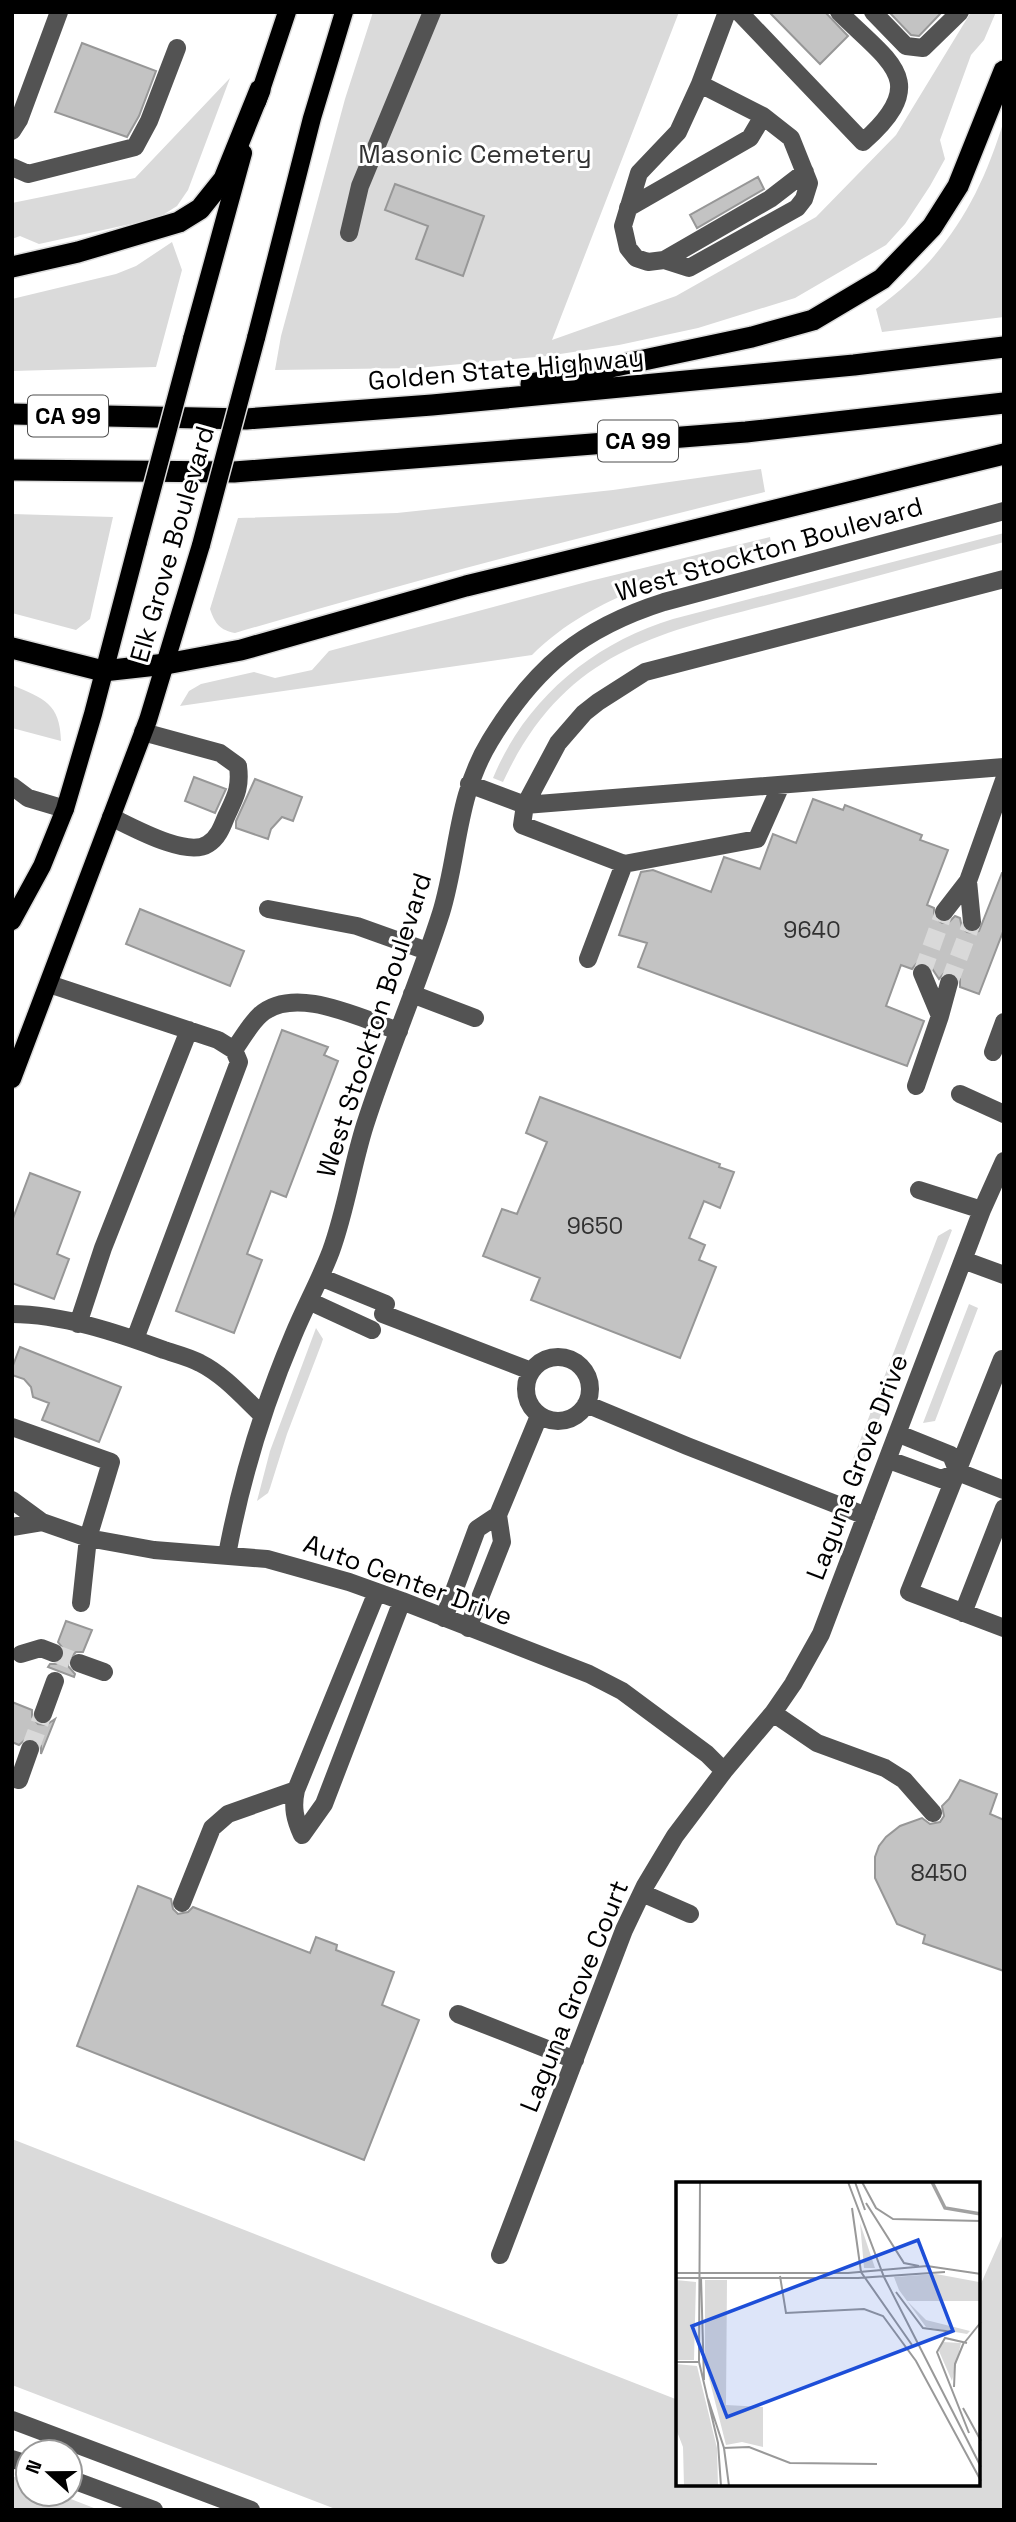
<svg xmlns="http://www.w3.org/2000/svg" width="1016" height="2522" viewBox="0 0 1016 2522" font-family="'Space Grotesk',sans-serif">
	<rect width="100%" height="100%" fill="#fff"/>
	<!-- green -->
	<path fill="#dadada" d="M373 12H679L552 340 676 296 816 217 896 135 971 12H996L984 40 971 55 940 140 945 159 930 186 905 224 886 245 795 298 698 328 619 345 547 356 417 368 275 370 281 336 345 99Z
		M230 78 188 190 177 206 158 218 39 244 20 236 12 239V203L135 178Z
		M1004 120V317L882 332 876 309C944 260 980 200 1004 120Z
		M172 242 182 270 156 367 12 371V299L116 274 136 266Z
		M761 469 765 492C587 535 411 581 235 633 220 630 215 624 210 609L238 518 397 513 613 490Z
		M12 514 113 517 90 619 76 630 12 613Z
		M1004 533V542C935 560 867 579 799 597 666 632 567 644 503 782L493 778C525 700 593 643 673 619Z
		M770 537 772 549C686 573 598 590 532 655L180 706 189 691 201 684 254 672 275 678 312 670 329 651 590 581Z
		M12 685C44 699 60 703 61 741L12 728Z
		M950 1229 952 1230 855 1482 851 1475V1464L938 1236Z
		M969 1304 978 1308 935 1421 923 1423Z
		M316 1328 323 1339 321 1345 287 1434 270 1488 268 1493 257 1501 270 1451Z
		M12 2139 678 2400V2485H979V2288L1004 2232V2510H338L12 2385Z
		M12 2476 28 2482V2494H58L99 2510H12Z"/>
	<!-- building -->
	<path fill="#c3c3c3" stroke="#979797" stroke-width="2" d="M769 12H825L848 36 820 64Z
		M889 12H942L919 36 911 35Z
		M82 43 156 71 139 116 127 137 55 112Z
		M758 177 764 189 697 228 690 215Z
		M395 184 484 216 463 276 416 259 428 226 385 210Z
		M194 777 226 789 215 813 185 801Z
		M255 779 302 797 293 821 282 817 271 829 268 839 236 828V821Z
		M813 799 843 810 845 805 922 835 920 840 948 850 927 905 934 908V917L942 923 949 922 955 916 960 918 962 928 967 932 974 933 979 931 1002 873H1004V929L979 994 960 987V979L953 972H945L939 979 929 964 924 962 917 963 912 969 901 965 886 1006 924 1021 907 1066 638 967 647 943 619 935 641 872 653 870 711 892 724 857 760 869 773 834 796 843Z
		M140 909 244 951 230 986 126 944Z
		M282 1030 328 1047 324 1055 338 1061 286 1197 271 1191 247 1254 262 1260 234 1333 176 1311Z
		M540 1097 720 1164 719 1167 734 1172 720 1208 704 1201 689 1238 705 1245 699 1260 716 1267 680 1358 531 1300 540 1278 483 1256 502 1209 517 1214 547 1142 526 1133Z
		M30 1173 80 1192 57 1254 69 1259 54 1299 12 1283V1221Z
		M20 1347 121 1387 99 1442 42 1420 49 1403 33 1397 31 1387 24 1379 12 1375V1368Z
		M66 1621 92 1630 83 1652H76L69 1659 68 1666 75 1674 74 1677 48 1667 50 1664H56L64 1658 65 1651 58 1642Z
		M12 1702 32 1710V1717L38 1724 46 1725 55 1719 41 1754V1746L34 1739 27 1738 19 1745 12 1742Z
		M960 1780 997 1794 990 1814 1004 1820V1971L923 1943 925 1935 897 1924 875 1878V1857L879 1846 886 1837 900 1826 922 1818 930 1824 940 1822 944 1816 942 1806 949 1799Z
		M138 1886 171 1899 173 1909 178 1914 188 1912 193 1907 310 1953 316 1937 337 1945 336 1950 394 1972 382 2005 419 2020 364 2160 77 2046Z"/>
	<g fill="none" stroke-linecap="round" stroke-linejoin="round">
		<!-- minor-tunnel -->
		<path stroke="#d9d9d9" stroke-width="18" stroke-dasharray="18 9" stroke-linecap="butt" d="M922 973 944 912
			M949 983 972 922
			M54 1653 79 1663
			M30 1749 43 1714"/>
		<defs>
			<path id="major" d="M257 102 287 12
				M256 338 312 118 344 12
				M192 339 243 153
				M12 921 42 866 65 809 93 714 138 542
				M12 1079 148 720 201 545"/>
			<path id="highway" d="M12 267 78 252 179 222 200 209 224 179 260 90
				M531 384 752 337 813 320 882 279 932 227 958 186 1004 71
				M12 414 246 419 432 405 854 365 1004 347
				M12 470 234 472 746 432 1004 403
				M12 648 103 671 166 664 241 650 466 586 1004 454"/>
		</defs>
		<!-- major casing -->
		<use href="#major" stroke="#dbdbdb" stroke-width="21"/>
		<!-- highway casing -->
		<use href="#highway" stroke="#dbdbdb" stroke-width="24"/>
		<!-- minor -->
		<path stroke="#535353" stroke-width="18" d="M739 12 863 142C932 81 890 63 839 12
			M873 12 906 46 923 48 960 12
			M700 84 678 132 639 173 623 226 628 248 636 258 648 262 664 260 689 268 797 208 804 199 809 183 791 138 763 116
			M12 131 19 120 59 12
			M12 167 28 174 135 147 149 121 177 48
			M628 208 750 138 763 116 700 84 727 12
			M349 233 360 186 432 12
			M664 260 770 199 805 172
			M469 784 525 805 1004 767
			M12 786 28 798 65 809
			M111 817C132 827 187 858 208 844 218 838 222 827 226 817 235 797 241 789 238 766L220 753 143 732
			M624 864 757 839 781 785
			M968 881 972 922
			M268 909 357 926 427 951
			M944 912 968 881 1004 780
			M588 959 624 864 522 825 525 805 558 743 584 713 598 702 645 672 1004 579
			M49 984 218 1040 234 1050 239 1062 135 1339
			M412 994 475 1018
			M940 1016 949 983
			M234 1050C242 1039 250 1024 260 1015 295 984 361 1019 399 1031
			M993 1052 1004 1022
			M916 1086 940 1016 922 973
			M960 1094 1004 1114
			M919 1190 982 1210
			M963 1260 1004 1275
			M320 1277 386 1304
			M309 1301 372 1330
			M12 1314C61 1314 118 1333 164 1350 176 1354 189 1357 200 1363 224 1375 243 1397 262 1415
			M383 1314 531 1371
			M78 1324 103 1248 189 1030
			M526 1389a32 32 0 1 1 64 0a32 32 0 1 1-64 0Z
			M1002 1359 909 1592 1004 1628
			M586 1404 687 1446 866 1516
			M12 1427 111 1462 88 1538 81 1603
			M889 1460 941 1479 958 1472 951 1455 899 1434
			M958 1472 1004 1490
			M12 1500 42 1522 88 1538 154 1550 267 1559 349 1582 402 1601 589 1674 622 1691 707 1754 724 1771
			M498 1515 539 1416
			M12 1527 42 1522
			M227 1555C241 1479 263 1407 293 1336 305 1307 320 1280 331 1251 346 1210 352 1166 365 1125 388 1053 418 985 441 913 459 854 456 797 490 741 535 667 582 628 664 602L1004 511
			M377 1592 296 1790C292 1808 295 1819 302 1835L324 1804 402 1601
			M963 1613 1004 1508
			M444 1618 477 1529 498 1515 502 1542 468 1628
			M21 1654 41 1648 54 1653
			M79 1663 104 1672
			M773 1713 817 1743 885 1768 904 1780 933 1813
			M43 1714 55 1681
			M12 1778 19 1780 30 1749
			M642 1893 690 1914
			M182 1903 212 1828 228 1814 296 1790
			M458 2014 575 2060
			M500 2255 624 1930 645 1886 675 1836 724 1771 773 1713 793 1684 821 1634 982 1210 1004 1161
			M12 2420 251 2510
			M12 2459 28 2464
			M70 2479 154 2510"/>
		<!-- major -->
		<use href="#major" stroke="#000" stroke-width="18"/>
		<!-- highway -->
		<use href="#highway" stroke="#000" stroke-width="21"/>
		<defs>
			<path id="major-bridge" d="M138 542 192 339
				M201 545 256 338"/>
		</defs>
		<!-- major-bridge casing -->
		<use href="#major-bridge" stroke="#dbdbdb" stroke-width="21" stroke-linecap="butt"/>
		<!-- major-bridge -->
		<use href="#major-bridge" stroke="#000" stroke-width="18"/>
	</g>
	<g text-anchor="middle" stroke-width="6" stroke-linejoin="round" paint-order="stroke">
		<!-- number labels -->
		<g font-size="23" fill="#313131">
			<text x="812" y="938">9640</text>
			<text x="595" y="1234">9650</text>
			<text x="939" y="1881">8450</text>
		</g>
		<!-- shield labels -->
		<g fill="#fff" stroke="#4c4c4c" stroke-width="2">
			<rect x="28" y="395.5" width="80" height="41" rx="5"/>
			<rect x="598" y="420.5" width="80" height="41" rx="5"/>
		</g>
		<g font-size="24" font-weight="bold" fill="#000">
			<text x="68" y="424">CA 99</text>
			<text x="638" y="449">CA 99</text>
		</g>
		<!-- park labels -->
		<g font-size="26" fill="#313131" stroke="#fff">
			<text x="475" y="163">Masonic Cemetery</text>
		</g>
		<!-- street labels -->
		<g font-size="26" fill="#000" stroke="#fff">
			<text transform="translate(506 369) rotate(-5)" y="9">Golden State Highway</text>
			<text transform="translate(172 544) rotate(-74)" y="9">Elk Grove Boulevard</text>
			<text transform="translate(769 549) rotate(-16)" y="9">West Stockton Boulevard</text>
			<text transform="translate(374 1025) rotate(-72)" y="9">West Stockton Boulevard</text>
			<text transform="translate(857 1467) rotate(-69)" y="9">Laguna Grove Drive</text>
			<text transform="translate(408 1580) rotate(20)" y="9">Auto Center Drive</text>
			<text transform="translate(574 1996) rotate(-68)" y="9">Laguna Grove Court</text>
		</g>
	</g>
	<!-- overview -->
	<g transform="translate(676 2182)">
		<rect width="304" height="304" fill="#fff"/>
		<path d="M184 41 199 86H188ZM260 92 303 100V119H231L250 138 294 149 291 152 250 145 223 108 218 95ZM0 98 20 100 18 178H0ZM29 98H51L50 223 87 225V265L66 260 50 263 29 180ZM267 160 285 161 276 199 263 169ZM0 182 21 184 41 266 42 304H8L7 265 0 247Z" fill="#dadada"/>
		<path fill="none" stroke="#a1a1a1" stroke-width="3.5" d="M256 0 269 26 305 32"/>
		<path fill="none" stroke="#999" stroke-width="2" d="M24 0 23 180 42 261 45 304M172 0 208 95 305 285M179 0 189 28M186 0 200 26 217 37 305 39M190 21 228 81 243 84M176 26 185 90 236 163M0 91H172L251 84 305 92M104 94 110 131 188 127 207 134 240 179 305 299M25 95 28 198M0 96H182L269 90M220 110 247 146 277 150M289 160 305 140M291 161 269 156 261 170 293 251M0 180H24M278 205 279 182 288 160M32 217 48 266 53 304M287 226 305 259M47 266 73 265 114 281 201 282"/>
		<path fill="#1d4ed8" fill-opacity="0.15" stroke="#1d4ed8" stroke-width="3.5" d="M242 58 277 149 51 235 16 144Z"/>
		<rect width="304" height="304" fill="none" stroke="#000" stroke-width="3.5"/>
	</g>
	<!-- border -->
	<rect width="1016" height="2522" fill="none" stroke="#000000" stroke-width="28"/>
	<!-- north arrow -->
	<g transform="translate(49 2473) rotate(291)"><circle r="33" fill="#ffffff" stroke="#999999" stroke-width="2"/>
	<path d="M0-5L12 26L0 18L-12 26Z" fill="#000000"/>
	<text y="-10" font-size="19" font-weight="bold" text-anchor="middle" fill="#000000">N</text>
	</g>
</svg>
